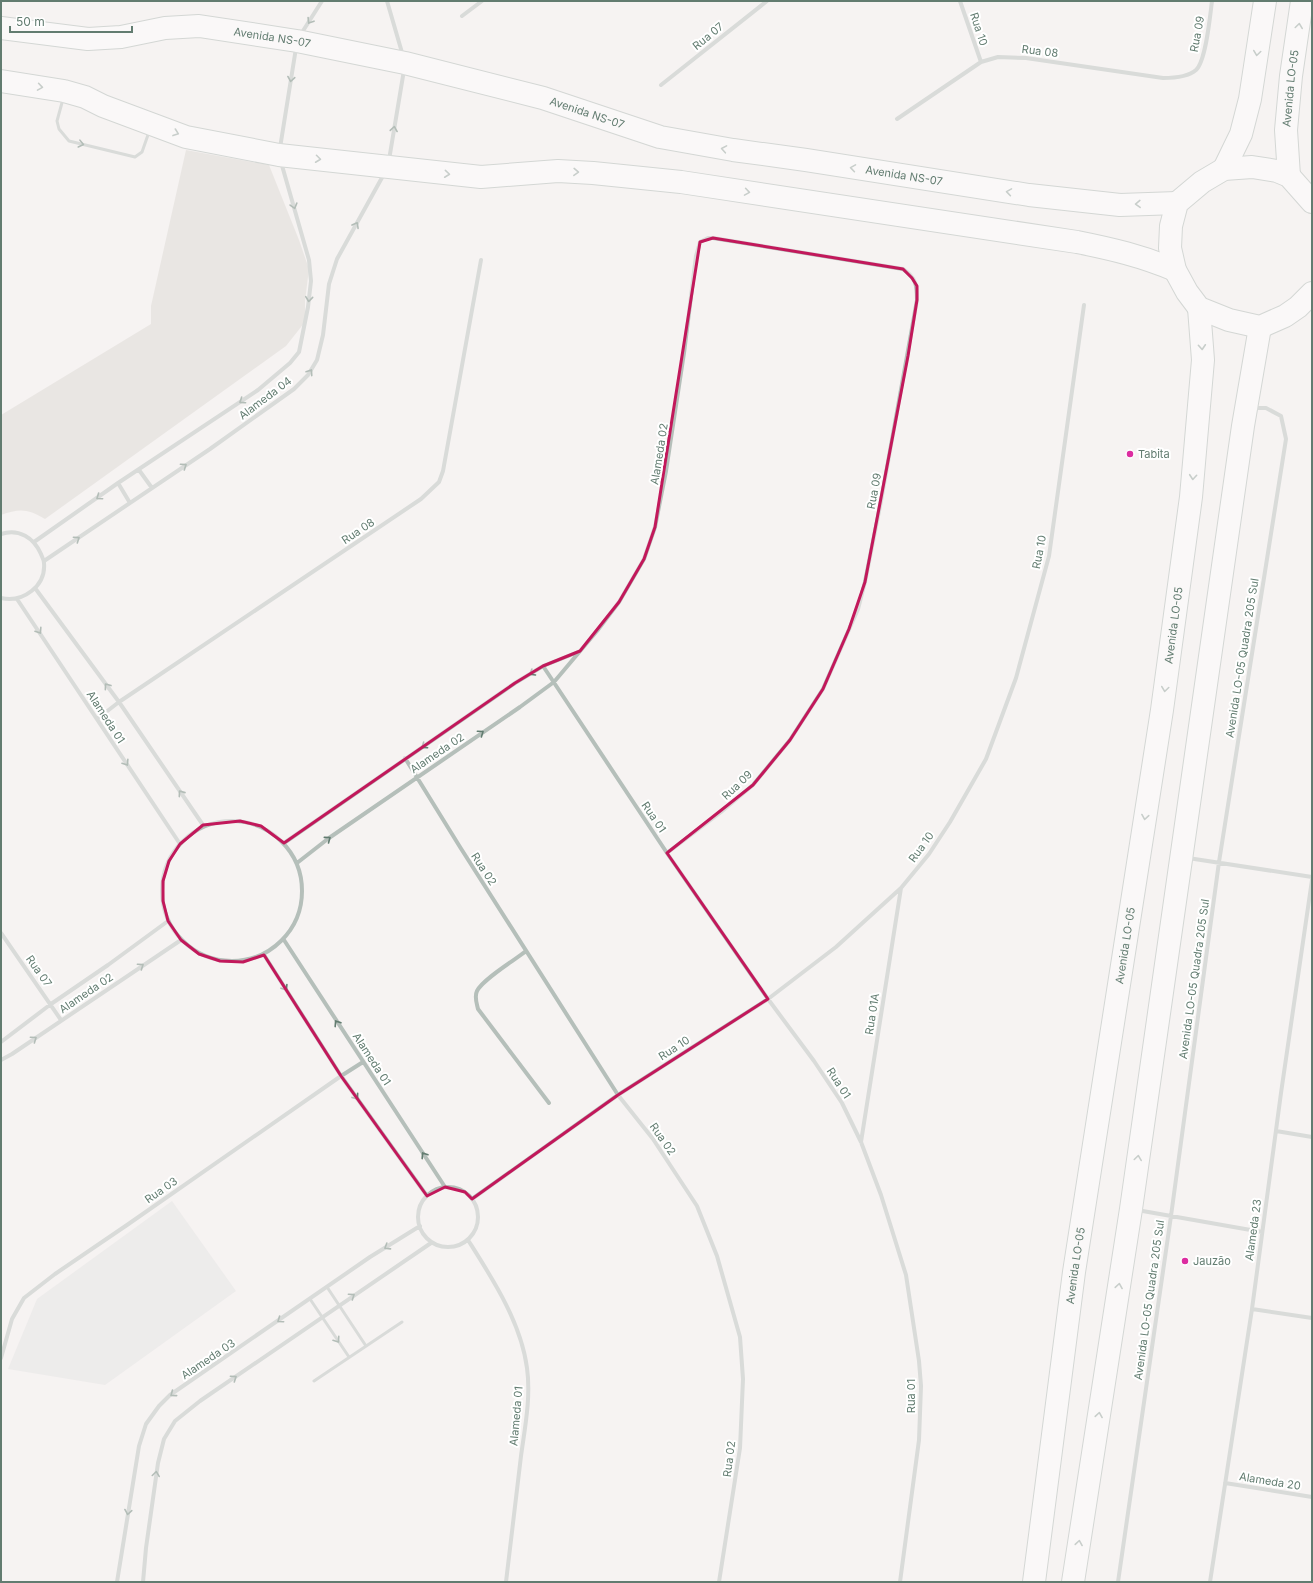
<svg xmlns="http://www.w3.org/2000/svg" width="1313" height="1583" viewBox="0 0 1313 1583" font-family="Inter,sans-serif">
	<rect width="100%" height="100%" fill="#f6f3f2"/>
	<!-- built -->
	<path fill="#e3e4e2" d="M172 1201 236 1291 105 1385 8 1369 37 1299Z"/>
	<!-- green -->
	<path fill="#dad8d1" d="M186 150 269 165 299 240 309 269 305 301V322L286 346 45 519C28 509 20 508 1 515V415L151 324V306Z"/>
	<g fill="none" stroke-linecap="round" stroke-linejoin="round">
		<defs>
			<g id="secondary">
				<path id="s1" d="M1 28 88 39 121 37 165 28 199 26 297 41 405 63 543 98 660 137 733 150 806 160 1029 195 1120 205 1177 203"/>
				<path d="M1 81 64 91 85 97 103 106 186 137 279 155 481 177 558 171 593 173 681 182 1077 242C1112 249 1142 256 1175 270"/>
				<path d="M1224 169 1241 134 1250 99 1265 1"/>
				<path id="s2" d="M1289 176 1286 130 1291 76 1302 1"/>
				<path d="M1312 202 1289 176 1277 171 1252 167 1224 169 1202 182 1177 203 1171 226 1170 248 1175 270 1187 292 1199 308 1229 320 1260 327 1285 316 1298 307 1312 293"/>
				<path id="s3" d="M1034 1582 1074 1272 1162 710 1191 497 1203 360 1199 308"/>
				<path d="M1073 1582 1131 1209 1243 426 1260 327"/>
			</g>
		</defs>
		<!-- secondary casing -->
		<use href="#secondary" stroke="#aab6b0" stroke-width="24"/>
		<!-- lane -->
		<path stroke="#b5bfba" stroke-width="3" d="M63 99 57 121 59 129 69 141 135 157 142 152 149 132
			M327 1287 366 1346
			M310 1299 349 1357
			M314 1381 402 1322"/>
		<!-- street -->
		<path stroke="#b5bfba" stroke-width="4" d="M387 1 403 56
			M960 1 981 62
			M462 16 482 1
			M301 34 322 1
			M661 85 767 1
			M897 119 981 62 998 57 1026 58 1163 78C1173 78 1188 77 1196 70 1206 61 1210 16 1212 1
			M280 148 296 48
			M389 160 404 70
			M139 470 152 488
			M118 483 130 503
			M1 534C19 528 34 538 41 554 42 557 44 560 44 563 46 586 23 603 1 598
			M34 542 118 483 258 390 290 363 299 352 308 307 311 281 309 260 281 162
			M44 561 210 449 294 389 308 375 317 360 323 335 329 284 337 259 384 174
			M35 588 119 702 203 825
			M17 599 180 844
			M543 666 667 853 768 999 814 1061 842 1103 861 1142 881 1195 906 1275 919 1361 921 1386 919 1440 900 1582
			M97 719 119 702 421 499 439 482 443 471 481 260
			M405 758 460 847 618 1095 653 1139 697 1206 717 1256 740 1337 743 1379 740 1448 719 1582
			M162 891a70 70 0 1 1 140 0a70 70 0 1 1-140 0Z
			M284 843 515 683 543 666 578 652
			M1188 858 1312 877
			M297 863 329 838 520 707 554 682 597 631 619 602 644 559 655 527 666 471 684 353 696 256 700 242 708 238H713L903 269C916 278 917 285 917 300L881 501 865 582 858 609 823 689 790 740 753 785 721 812 667 853
			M1 933 61 1020
			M284 940 445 1187
			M526 951C515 960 483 979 477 991 474 997 477 1004 478 1009L549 1103
			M264 955 341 1076 427 1196
			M1 1042 51 1004 108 965 168 921
			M1 1060 12 1054 181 940
			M1276 1131 1312 1137
			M861 1142 901 888
			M418 1217a30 30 0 1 1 60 0a30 30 0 1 1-60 0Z
			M472 1199 618 1095 768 999 836 947 901 888 929 854 950 822 986 759 1016 678 1049 556 1084 305
			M1137 1210 1262 1232
			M468 1240C492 1278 521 1322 527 1368 531 1397 525 1427 521 1456 516 1498 511 1540 506 1582
			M1252 1309 1312 1318
			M1 1358 12 1319 24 1298 55 1274 127 1225 341 1076 363 1062
			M1225 1483 1312 1497
			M117 1582 139 1446 146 1424 159 1406 170 1395 370 1257 420 1226
			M143 1582 146 1548 158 1463 164 1439 175 1421 200 1401 431 1243
			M1118 1582 1171 1216 1219 862 1286 439 1281 416 1266 408H1252
			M1210 1582 1252 1309 1281 1093 1312 880"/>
		<!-- secondary -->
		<use href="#secondary" stroke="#fff" stroke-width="22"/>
	</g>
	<!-- one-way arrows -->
	<defs><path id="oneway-chevron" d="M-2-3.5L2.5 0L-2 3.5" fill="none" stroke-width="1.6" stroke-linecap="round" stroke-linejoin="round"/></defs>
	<g stroke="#627c70">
		<use href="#oneway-chevron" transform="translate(310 21) rotate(122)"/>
		<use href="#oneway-chevron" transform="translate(291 79) rotate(99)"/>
		<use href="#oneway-chevron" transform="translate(394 129) rotate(-81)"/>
		<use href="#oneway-chevron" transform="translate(81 144) rotate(14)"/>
		<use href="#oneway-chevron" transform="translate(294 206) rotate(74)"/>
		<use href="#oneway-chevron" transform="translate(356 225) rotate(-61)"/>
		<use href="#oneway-chevron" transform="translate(309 299) rotate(96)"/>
		<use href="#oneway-chevron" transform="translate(310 372) rotate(-56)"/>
		<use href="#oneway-chevron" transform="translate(242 401) rotate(146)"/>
		<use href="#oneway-chevron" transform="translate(184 466) rotate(-34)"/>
		<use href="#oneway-chevron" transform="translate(99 497) rotate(145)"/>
		<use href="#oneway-chevron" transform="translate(77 539) rotate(-34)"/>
		<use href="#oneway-chevron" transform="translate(39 631) rotate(57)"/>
		<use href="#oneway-chevron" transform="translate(532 673) rotate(149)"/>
		<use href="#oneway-chevron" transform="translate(107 686) rotate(-126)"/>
		<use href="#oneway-chevron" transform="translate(481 733) rotate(-35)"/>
		<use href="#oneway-chevron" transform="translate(424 746) rotate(146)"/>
		<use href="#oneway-chevron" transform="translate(126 763) rotate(57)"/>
		<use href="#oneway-chevron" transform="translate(181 793) rotate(-125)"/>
		<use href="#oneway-chevron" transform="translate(328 839) rotate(-37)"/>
		<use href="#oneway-chevron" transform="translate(141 966) rotate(-34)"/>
		<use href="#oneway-chevron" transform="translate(285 988) rotate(58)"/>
		<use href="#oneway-chevron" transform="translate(337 1023) rotate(-123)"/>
		<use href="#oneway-chevron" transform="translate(34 1039) rotate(-35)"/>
		<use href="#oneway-chevron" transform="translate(356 1097) rotate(54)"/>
		<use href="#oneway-chevron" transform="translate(424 1155) rotate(-123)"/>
		<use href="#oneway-chevron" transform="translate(387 1247) rotate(148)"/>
		<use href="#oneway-chevron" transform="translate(352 1296) rotate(-34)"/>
		<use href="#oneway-chevron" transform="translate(280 1320) rotate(145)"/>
		<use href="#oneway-chevron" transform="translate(337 1340) rotate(56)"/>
		<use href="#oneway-chevron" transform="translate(234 1378) rotate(-34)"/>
		<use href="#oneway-chevron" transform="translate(173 1394) rotate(143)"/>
		<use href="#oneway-chevron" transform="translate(156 1474) rotate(-82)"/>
		<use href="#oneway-chevron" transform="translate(128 1512) rotate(99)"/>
	</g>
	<g stroke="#91a39b">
		<use href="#oneway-chevron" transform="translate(1299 26) rotate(-82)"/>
		<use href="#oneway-chevron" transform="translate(1257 53) rotate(98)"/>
		<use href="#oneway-chevron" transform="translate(40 87) rotate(9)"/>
		<use href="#oneway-chevron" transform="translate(176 133) rotate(20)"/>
		<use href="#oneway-chevron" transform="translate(724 149) rotate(-170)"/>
		<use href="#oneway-chevron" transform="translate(318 159) rotate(7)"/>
		<use href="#oneway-chevron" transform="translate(853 168) rotate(-171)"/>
		<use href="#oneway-chevron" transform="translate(576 172) rotate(2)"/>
		<use href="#oneway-chevron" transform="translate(447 174) rotate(6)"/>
		<use href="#oneway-chevron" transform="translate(747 192) rotate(9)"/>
		<use href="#oneway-chevron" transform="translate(1009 192) rotate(-171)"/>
		<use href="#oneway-chevron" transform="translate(1138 204) rotate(178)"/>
		<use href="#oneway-chevron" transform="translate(1202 347) rotate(86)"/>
		<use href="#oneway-chevron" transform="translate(1193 477) rotate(95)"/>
		<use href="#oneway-chevron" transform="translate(1165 689) rotate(98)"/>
		<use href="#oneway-chevron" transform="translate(1145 817) rotate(99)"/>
		<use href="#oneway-chevron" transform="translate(1138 1158) rotate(-82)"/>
		<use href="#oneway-chevron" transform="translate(1119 1286) rotate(-81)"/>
		<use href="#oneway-chevron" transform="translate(1099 1415) rotate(-81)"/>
		<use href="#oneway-chevron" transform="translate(1079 1543) rotate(-81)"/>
	</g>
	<!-- marked area -->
	<path d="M0 0H1313V1583H0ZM713 238 903 269 912 278 917 286V300L908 356 865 582 849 629 823 689 790 740 753 785 667 853 768 999 618 1095 472 1199 465 1192 445 1187 427 1196 341 1076 264 955 243 962 220 961 199 954 181 940 168 921 163 901V881L169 861 180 844 203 825 240 821 261 826 284 843 515 683 543 666 580 651 619 602 644 559 655 527 700 242Z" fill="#f6f3f2" fill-opacity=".55" fill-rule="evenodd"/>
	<path fill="none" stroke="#c2185b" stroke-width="3" stroke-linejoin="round" d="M713 238 903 269 912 278 917 286V300L908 356 865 582 849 629 823 689 790 740 753 785 667 853 768 999 618 1095 472 1199 465 1192 445 1187 427 1196 341 1076 264 955 243 962 220 961 199 954 181 940 168 921 163 901V881L169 861 180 844 203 825 240 821 261 826 284 843 515 683 543 666 580 651 619 602 644 559 655 527 700 242Z"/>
	<!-- markers -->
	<g fill="#dc2ca0" stroke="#fff" stroke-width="1.5">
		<circle cx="1130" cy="454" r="4"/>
		<circle cx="1185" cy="1261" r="4"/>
	</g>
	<g text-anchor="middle" stroke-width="4" stroke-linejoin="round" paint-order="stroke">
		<!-- street labels -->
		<g font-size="11" fill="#627c70" stroke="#fff">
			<text transform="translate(979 29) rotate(72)" y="4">Rua 10</text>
			<text transform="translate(1197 34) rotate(-79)" y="4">Rua 09</text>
			<text transform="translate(708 36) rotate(-39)" y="4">Rua 07</text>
			<text dy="4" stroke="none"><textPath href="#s1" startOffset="274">Avenida NS-07</textPath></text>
			<text transform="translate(1040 51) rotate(7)" y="4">Rua 08</text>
			<text dy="4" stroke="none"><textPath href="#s2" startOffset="88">Avenida LO-05</textPath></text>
			<text dy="4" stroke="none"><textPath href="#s1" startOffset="598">Avenida NS-07</textPath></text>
			<text dy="4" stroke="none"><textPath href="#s1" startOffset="922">Avenida NS-07</textPath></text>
			<text transform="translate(265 398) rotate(-37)" y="4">Alameda 04</text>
			<text transform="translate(659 454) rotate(-81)" y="4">Alameda 02</text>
			<text transform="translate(874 491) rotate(-79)" y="4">Rua 09</text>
			<text transform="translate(358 531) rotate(-34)" y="4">Rua 08</text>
			<text transform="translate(1039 552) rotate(-79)" y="4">Rua 10</text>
			<text dy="4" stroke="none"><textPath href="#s3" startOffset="967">Avenida LO-05</textPath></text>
			<text transform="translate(1242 658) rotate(-81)" y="4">Avenida LO-05 Quadra 205 Sul</text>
			<text transform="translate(106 717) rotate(57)" y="4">Alameda 01</text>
			<text transform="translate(437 753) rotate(-34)" y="4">Alameda 02</text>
			<text transform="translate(737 785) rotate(-43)" y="4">Rua 09</text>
			<text transform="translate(654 817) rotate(56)" y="4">Rua 01</text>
			<text transform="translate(921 847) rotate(-54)" y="4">Rua 10</text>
			<text transform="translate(484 869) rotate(57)" y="4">Rua 02</text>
			<text dy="4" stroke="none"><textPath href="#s3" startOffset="643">Avenida LO-05</textPath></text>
			<text transform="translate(39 971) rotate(55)" y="4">Rua 07</text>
			<text transform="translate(1194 979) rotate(-82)" y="4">Avenida LO-05 Quadra 205 Sul</text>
			<text transform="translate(86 993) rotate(-34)" y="4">Alameda 02</text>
			<text transform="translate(872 1014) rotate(-81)" y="4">Rua 01A</text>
			<text transform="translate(674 1048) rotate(-33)" y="4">Rua 10</text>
			<text transform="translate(372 1059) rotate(57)" y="4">Alameda 01</text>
			<text transform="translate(839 1083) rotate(57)" y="4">Rua 01</text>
			<text transform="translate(663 1139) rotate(55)" y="4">Rua 02</text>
			<text transform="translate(161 1190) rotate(-35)" y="4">Rua 03</text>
			<text transform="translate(1253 1230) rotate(-82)" y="4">Alameda 23</text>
			<text dy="4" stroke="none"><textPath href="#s3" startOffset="319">Avenida LO-05</textPath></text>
			<text transform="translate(1149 1300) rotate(-82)" y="4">Avenida LO-05 Quadra 205 Sul</text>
			<text transform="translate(208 1359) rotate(-34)" y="4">Alameda 03</text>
			<text transform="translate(911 1396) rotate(-90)" y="4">Rua 01</text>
			<text transform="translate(516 1416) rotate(-85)" y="4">Alameda 01</text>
			<text transform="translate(729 1459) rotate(-83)" y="4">Rua 02</text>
			<text transform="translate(1270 1481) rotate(9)" y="4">Alameda 20</text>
		</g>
		<!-- poi labels -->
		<g font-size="11" fill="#627c70" stroke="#fff" text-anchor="start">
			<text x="1138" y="458">Tabita</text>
			<text x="1193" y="1265">Jauzão</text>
		</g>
	</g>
	<!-- border -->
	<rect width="1313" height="1583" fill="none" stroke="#627c70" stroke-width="4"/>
	<!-- scale -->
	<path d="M10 26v6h122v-6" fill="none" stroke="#627c70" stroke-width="2"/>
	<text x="16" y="26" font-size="12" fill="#627c70" stroke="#ffffff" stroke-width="3" paint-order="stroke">50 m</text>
</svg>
